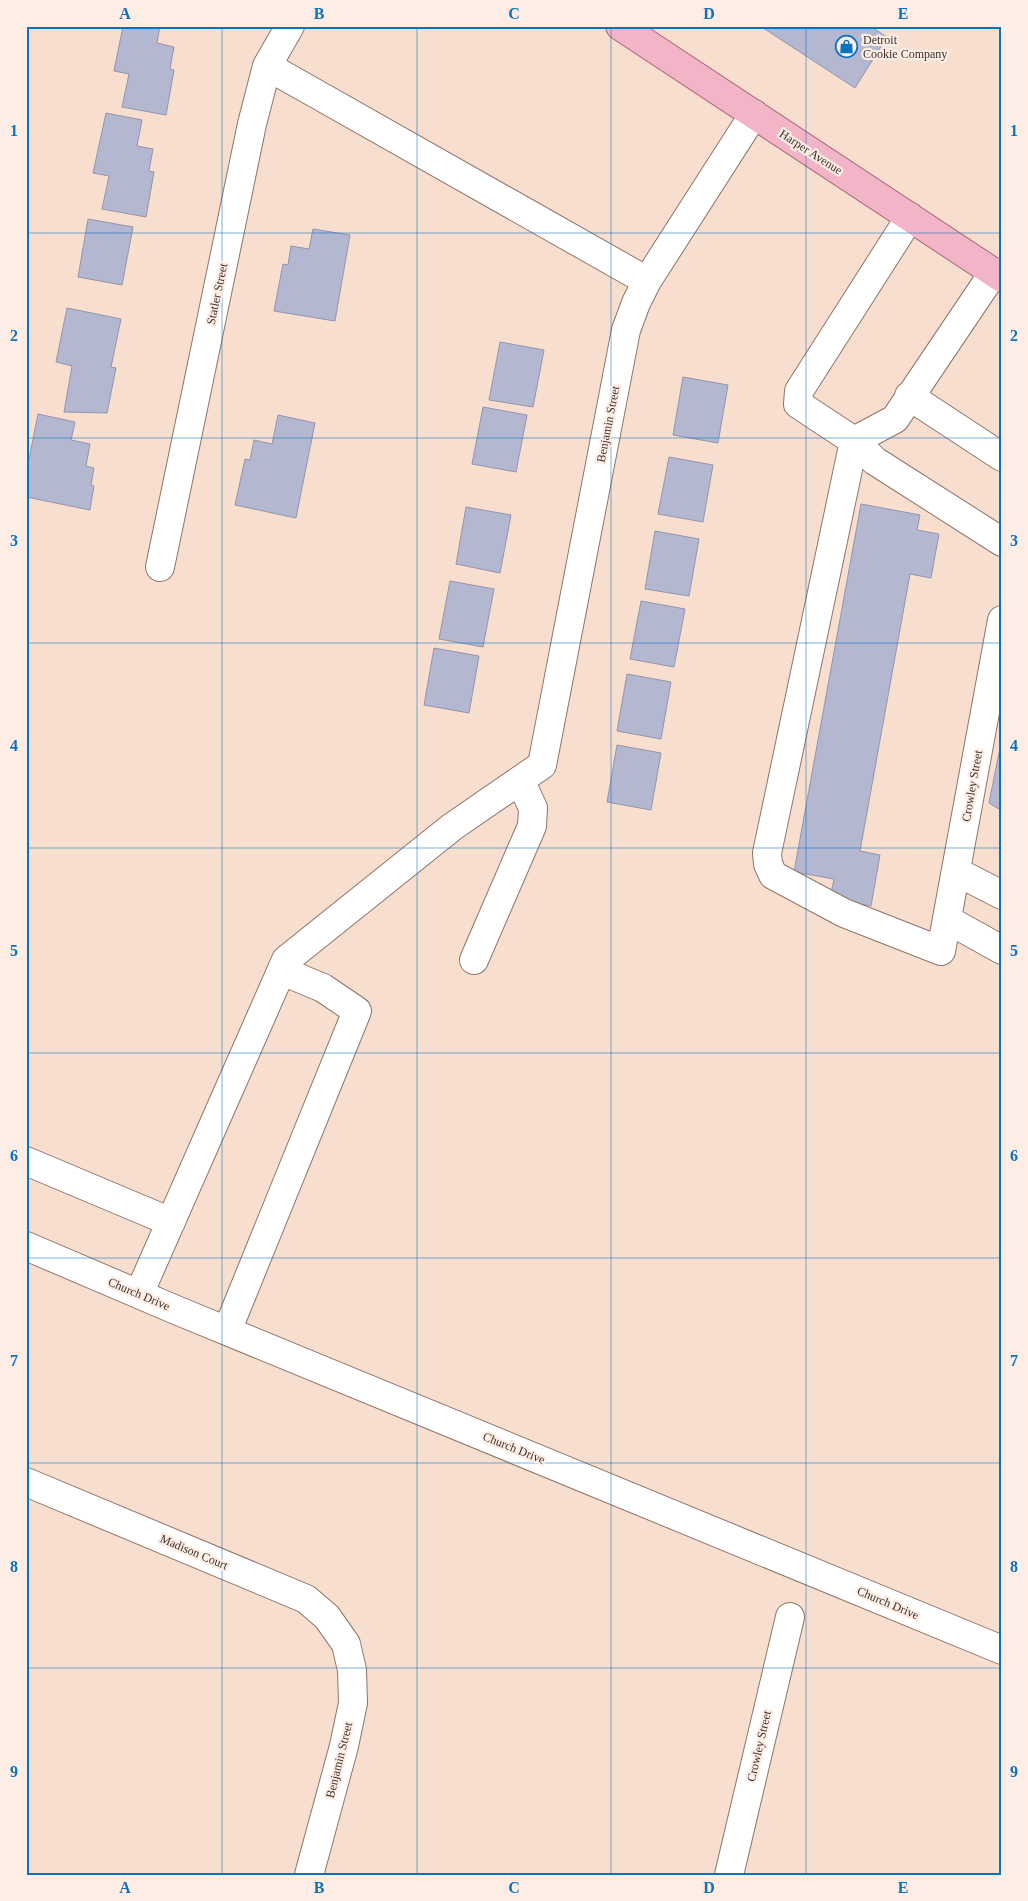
<svg xmlns="http://www.w3.org/2000/svg" width="1028" height="1901" viewBox="0 0 1028 1901" font-family="Georgia,serif">
	<rect width="100%" height="100%" fill="#f8decf"/>
	<!-- building -->
	<path fill="#b4b7d0" stroke="#9295ad" d="M123 26H160L157 43 174 47 170 69 174 70 166 115 122 107 129 74 114 71Z
		M760 26H870L887 37 855 88Z
		M106 113 142 120 137 146 153 149 149 171 154 172 146 217 102 209 109 176 93 173Z
		M88 219 133 227 122 285 78 277Z
		M313 229 350 235 335 321 274 311 283 264 288 265 291 246 309 249Z
		M67 308 121 319 111 367 116 368 107 413 64 412 72 366 56 362Z
		M500 342 544 350 533 407 489 400Z
		M683 377 728 385 718 443 673 435Z
		M483 407 527 415 516 472 472 464Z
		M38 414 75 422 71 440 90 444 86 466 94 468 91 485 94 486 90 510 26 497V474Z
		M278 415 315 423 296 518 235 505 245 459 250 460 254 440 272 444Z
		M669 457 713 465 703 522 658 514Z
		M861 504 920 515 917 530 939 534 931 578 910 574 860 851 880 855 871 906 830 898 834 879 794 872Z
		M466 507 511 515 500 573 456 564Z
		M655 531 699 539 689 596 645 589Z
		M450 581 494 589 483 647 439 639Z
		M641 601 685 609 674 667 630 659Z
		M434 648 479 656 469 713 424 705Z
		M627 674 671 682 661 739 617 731Z
		M1002 738V811L989 803Z
		M617 745 661 753 651 810 607 802Z"/>
	<g fill="none" stroke-linecap="round" stroke-linejoin="round">
		<defs>
			<path id="minor" d="M267 66 647 281
				M910 217 799 391 798 404 854 441 895 419 994 272
				M909 396 1002 457
				M854 441 767 853 768 864 773 875 844 913 941 951 1002 620
				M854 441 875 461 1002 542
				M160 567 252 124 267 66 290 26
				M957 872 1002 895
				M948 920 1002 950
				M474 960 532 826 533 808 520 780
				M26 1161 171 1222
				M26 1246 176 1310 1002 1650
				M139 1294 286 960 452 827 542 765 626 330 636 303 647 281 754 114
				M227 1331 357 1011 323 988 282 971
				M26 1482 306 1599 327 1617 346 1644 352 1670 353 1703 344 1746 309 1875
				M729 1875 790 1617"/>
			<path id="major" d="M620 26 1002 278"/>
		</defs>
		<!-- minor casing -->
		<use href="#minor" stroke="#8d7568" stroke-width="30"/>
		<!-- major casing -->
		<use href="#major" stroke="#ad6678" stroke-width="30"/>
		<!-- minor -->
		<use href="#minor" stroke="#fff" stroke-width="28"/>
		<!-- major -->
		<use href="#major" stroke="#f2b4c7" stroke-width="28"/>
	</g>
	<!-- grid -->
	<path fill="none" stroke="#0a73be" stroke-width="1" stroke-opacity="0.55" d="M222 26V1875M417 26V1875M611 26V1875M806 26V1875M26 233H1002M26 438H1002M26 643H1002M26 848H1002M26 1053H1002M26 1258H1002M26 1463H1002M26 1668H1002"/>
	<!-- icons -->
	<defs>
		<symbol id="shop-ring" viewBox="-11 -11 22 22"><circle r="9.5" fill="#fdede4" stroke="#0a73be" stroke-width="1.5"/><path d="M-5-2.5h2.3a2.7 3.5 0 0 1 5.4 0H5L5.5 6h-11ZM-1.5-2.5h3a1.5 2.3 0 0 0-3 0Z" fill="#0a73be"/></symbol>
	</defs>
	<g fill-rule="evenodd">
		<use href="#shop-ring" x="834" y="34" width="25" height="25"/>
	</g>
	<g text-anchor="middle" stroke-width="4.5" stroke-linejoin="round" paint-order="stroke">
		<!-- poi labels -->
		<g font-size="12" fill="#3c322d" stroke="#fdede4" text-anchor="start">
			<text x="863" y="44">Detroit<tspan x="863" dy="14">Cookie Company</tspan></text>
		</g>
		<!-- street labels -->
		<g font-size="12" fill="#3c322d" stroke="#fdede4">
			<text transform="translate(811 152) rotate(33)" y="4">Harper Avenue</text>
			<text transform="translate(217 294) rotate(-78)" y="4">Statler Street</text>
			<text transform="translate(608 424) rotate(-79)" y="4">Benjamin Street</text>
			<text transform="translate(972 786) rotate(-80)" y="4">Crowley Street</text>
			<text transform="translate(139 1294) rotate(23)" y="4">Church Drive</text>
			<text transform="translate(514 1448) rotate(22)" y="4">Church Drive</text>
			<text transform="translate(194 1552) rotate(23)" y="4">Madison Court</text>
			<text transform="translate(888 1603) rotate(23)" y="4">Church Drive</text>
			<text transform="translate(759 1746) rotate(-77)" y="4">Crowley Street</text>
			<text transform="translate(339 1760) rotate(-76)" y="4">Benjamin Street</text>
		</g>
	</g>
	<!-- border -->
	<rect width="1028" height="1901" fill="none" stroke="#fdede4" stroke-width="55"/>
	<rect x="28" y="28" width="972" height="1846" fill="none" stroke="#0a73be" stroke-width="2"/>
	<g font-size="16" text-anchor="middle" font-weight="bold" fill="#0a73be">
		<text x="125" y="19">A</text>
		<text x="319" y="19">B</text>
		<text x="514" y="19">C</text>
		<text x="709" y="19">D</text>
		<text x="903" y="19">E</text>
		<text x="14" y="136">1</text>
		<text x="1014" y="136">1</text>
		<text x="14" y="341">2</text>
		<text x="1014" y="341">2</text>
		<text x="14" y="546">3</text>
		<text x="1014" y="546">3</text>
		<text x="14" y="751">4</text>
		<text x="1014" y="751">4</text>
		<text x="14" y="956">5</text>
		<text x="1014" y="956">5</text>
		<text x="14" y="1161">6</text>
		<text x="1014" y="1161">6</text>
		<text x="14" y="1366">7</text>
		<text x="1014" y="1366">7</text>
		<text x="14" y="1572">8</text>
		<text x="1014" y="1572">8</text>
		<text x="14" y="1777">9</text>
		<text x="1014" y="1777">9</text>
		<text x="125" y="1893">A</text>
		<text x="319" y="1893">B</text>
		<text x="514" y="1893">C</text>
		<text x="709" y="1893">D</text>
		<text x="903" y="1893">E</text>
	</g>
</svg>
